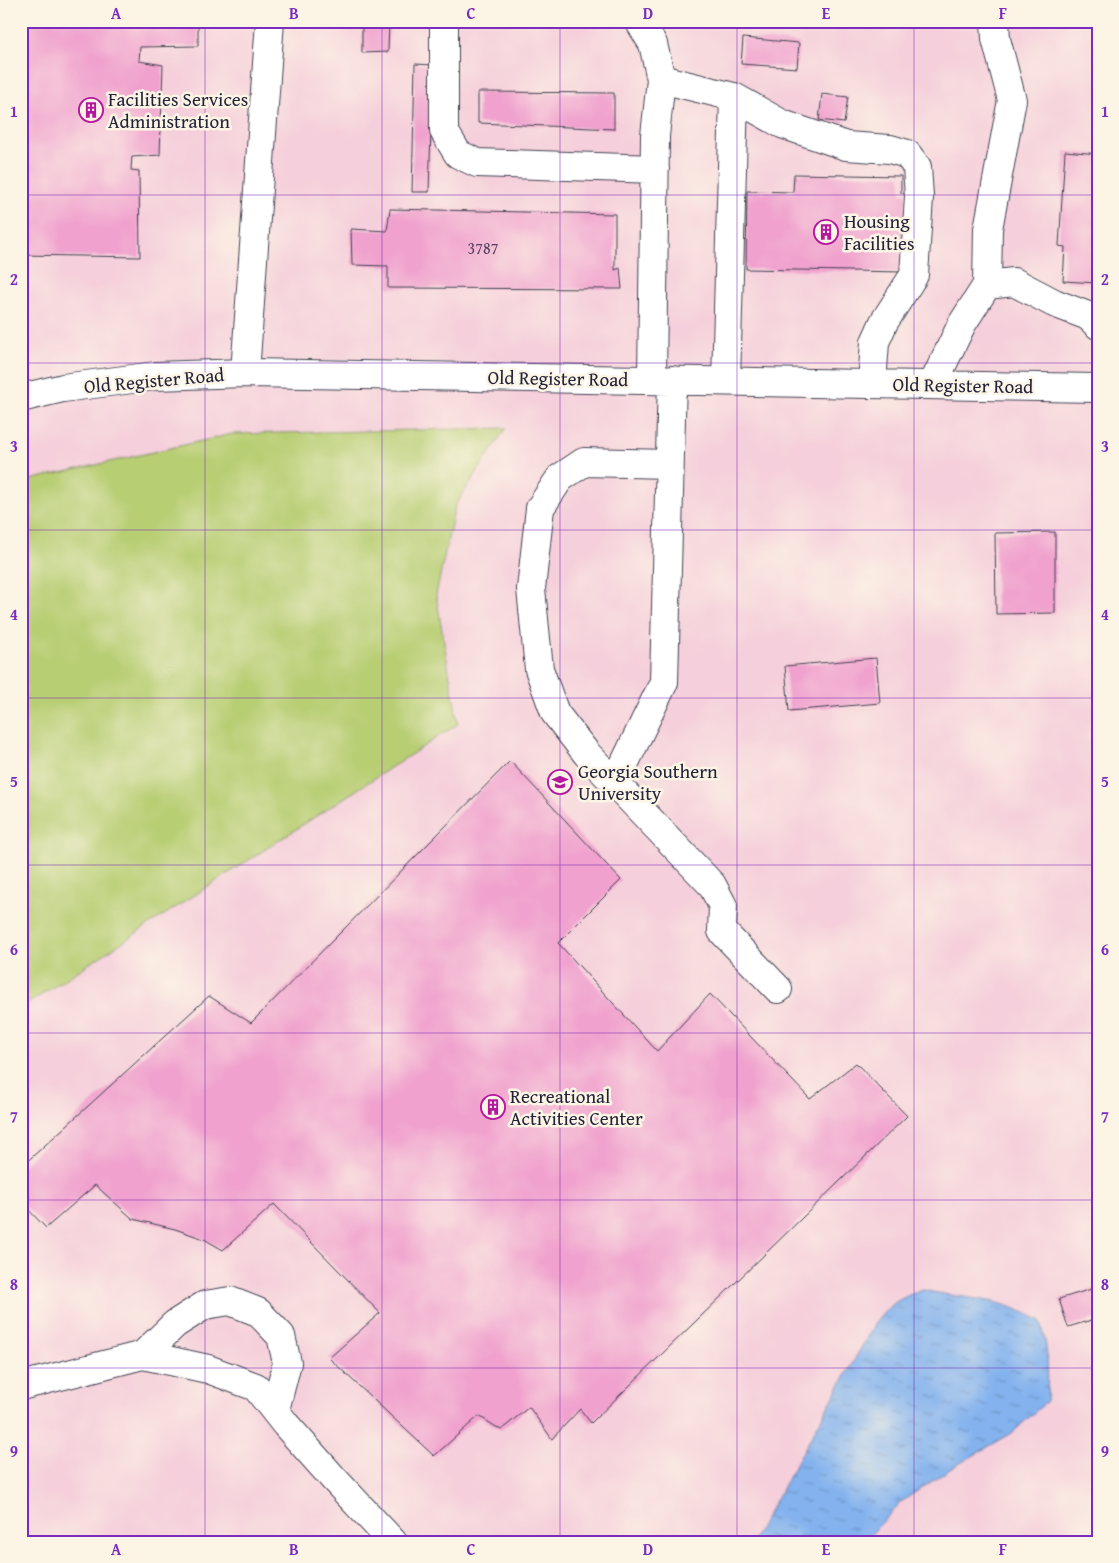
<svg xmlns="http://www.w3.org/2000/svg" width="1119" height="1563" viewBox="0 0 1119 1563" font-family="'Gentium Book Plus',serif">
	<defs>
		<pattern id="water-ripples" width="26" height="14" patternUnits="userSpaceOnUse" patternTransform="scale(1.25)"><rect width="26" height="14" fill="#83b2ee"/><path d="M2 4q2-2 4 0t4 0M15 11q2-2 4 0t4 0" fill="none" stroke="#6b90c2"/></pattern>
	</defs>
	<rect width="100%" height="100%" fill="#fcf5e5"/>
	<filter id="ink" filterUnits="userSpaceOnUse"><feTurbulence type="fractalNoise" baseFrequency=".02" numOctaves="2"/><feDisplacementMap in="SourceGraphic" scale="10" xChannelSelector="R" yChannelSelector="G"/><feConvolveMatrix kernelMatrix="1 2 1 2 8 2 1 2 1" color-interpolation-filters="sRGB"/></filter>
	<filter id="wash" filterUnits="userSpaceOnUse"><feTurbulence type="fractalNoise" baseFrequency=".0096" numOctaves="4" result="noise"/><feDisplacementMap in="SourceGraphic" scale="20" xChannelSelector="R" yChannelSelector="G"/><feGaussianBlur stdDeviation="1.12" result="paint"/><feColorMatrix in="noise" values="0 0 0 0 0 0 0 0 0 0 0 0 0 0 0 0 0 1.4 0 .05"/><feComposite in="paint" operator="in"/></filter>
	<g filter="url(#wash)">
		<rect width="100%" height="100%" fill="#efe8cb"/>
		<!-- built -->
		<path fill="#f5cfdb" d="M21 21H1098V1542H21Z"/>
		<!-- green -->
		<path fill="#b8ce73" stroke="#6d7857" d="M506 428 455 506 436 595 458 724 21 1008V482L232 434Z"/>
		<!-- water -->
		<path fill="url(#water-ripples)" stroke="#526a94" d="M923 1290C945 1295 967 1297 989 1301 1004 1303 1026 1313 1040 1320 1049 1346 1048 1373 1047 1401L1012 1433 950 1469 901 1502 864 1542H752L875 1323C891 1303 899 1298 923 1290Z"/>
		<g id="blocks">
			<!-- building -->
			<path fill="#f0a1ce" d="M21 21H198V46L140 47 139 61 163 65 160 155 132 157 131 170 139 171 140 257 21 255Z
				M362 21H389L388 52 362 53Z
				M743 38 799 43 797 68 741 64Z
				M415 64 433 65 429 192H412Z
				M478 92 614 93V129L478 123Z
				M822 94 848 97 844 123 819 120Z
				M1065 151 1098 154V283L1063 281 1065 247 1059 246Z
				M794 174 901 176V193L906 194 903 272 746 269 747 191 793 192Z
				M390 209 615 214V270L620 268 622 289 388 288V266L352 265 351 229 387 231Z
				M1055 532V613L996 614 995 533Z
				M876 658 880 703 789 711 785 666Z
				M510 761 621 880 558 943 657 1051 710 994 810 1099 856 1063 907 1116 591 1423 580 1409 552 1439 529 1407 501 1430 479 1416 434 1456 329 1358 380 1313 274 1204 223 1250 204 1239 175 1229 133 1219 95 1185 46 1228 21 1202V1167L209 996 251 1023Z
				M1098 1287V1318L1068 1327 1059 1299Z"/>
		</g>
	</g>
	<g filter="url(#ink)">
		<use href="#blocks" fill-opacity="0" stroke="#414051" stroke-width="1"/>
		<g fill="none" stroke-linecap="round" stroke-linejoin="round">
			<defs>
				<path id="minor" d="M444 21V131L458 154 477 163 655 169
					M639 21 653 44 661 79
					M987 285 1014 282 1054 303 1088 316 1098 325
					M245 373 270 21
					M652 380 655 136 661 79 734 97 782 124 846 146 890 149 907 154 917 167 919 197 914 275 884 322 875 342 872 383
					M726 381 734 97
					M933 384 962 324 987 285 988 229 1012 100 996 39 995 21
					M21 398 63 388 155 376 245 373 1098 388
					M669 464 584 462 560 478 540 508 531 589 539 669 555 713 587 754 712 885 723 906 722 931 778 989
					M615 783 664 682 672 380
					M143 1355 175 1324 205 1305 230 1301 258 1312 281 1336 287 1363 275 1410
					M21 1386 143 1355 208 1369 256 1387 286 1425 334 1479 393 1542"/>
			</defs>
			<!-- minor casing -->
			<use href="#minor" stroke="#414051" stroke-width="30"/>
			<!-- minor -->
			<use href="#minor" stroke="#fff" stroke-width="28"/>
		</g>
	</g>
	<!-- grid -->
	<path fill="none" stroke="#7b2cbf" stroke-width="1" stroke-opacity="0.55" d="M205 21V1542M382 21V1542M560 21V1542M737 21V1542M914 21V1542M21 195H1098M21 363H1098M21 530H1098M21 698H1098M21 865H1098M21 1033H1098M21 1200H1098M21 1368H1098"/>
	<!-- icons -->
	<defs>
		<symbol id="building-ring" viewBox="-11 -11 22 22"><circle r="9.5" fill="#fcf5e5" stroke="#b5179e" stroke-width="1.5"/><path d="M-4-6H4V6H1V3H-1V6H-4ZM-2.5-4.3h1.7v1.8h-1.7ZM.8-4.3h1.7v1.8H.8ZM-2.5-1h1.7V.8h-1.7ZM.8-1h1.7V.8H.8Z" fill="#b5179e"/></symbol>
		<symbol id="university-ring" viewBox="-11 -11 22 22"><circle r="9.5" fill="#fcf5e5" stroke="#b5179e" stroke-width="1.5"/><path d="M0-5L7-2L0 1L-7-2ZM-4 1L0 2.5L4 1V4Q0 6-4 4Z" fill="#b5179e"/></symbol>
	</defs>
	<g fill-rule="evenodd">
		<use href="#building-ring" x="77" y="96" width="28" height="28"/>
		<use href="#building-ring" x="812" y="218" width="28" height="28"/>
		<use href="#university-ring" x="546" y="768" width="28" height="28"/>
		<use href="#building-ring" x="479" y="1093" width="28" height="28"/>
	</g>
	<g text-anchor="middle" stroke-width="5" stroke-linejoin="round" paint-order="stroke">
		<!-- number labels -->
		<g font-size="16" fill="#564260">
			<text x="483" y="254">3787</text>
		</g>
		<!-- poi labels -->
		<g font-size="19" fill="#22223b" stroke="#fcf5e5" text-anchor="start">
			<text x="108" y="106">Facilities Services<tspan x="108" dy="22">Administration</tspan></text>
			<text x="844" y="228">Housing<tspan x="844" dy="22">Facilities</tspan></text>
			<text x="578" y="778">Georgia Southern<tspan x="578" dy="22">University</tspan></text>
			<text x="510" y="1103">Recreational<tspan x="510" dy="22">Activities Center</tspan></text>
		</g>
		<!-- street labels -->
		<g font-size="19" fill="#22223b" stroke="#fcf5e5">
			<text transform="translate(558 378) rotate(1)" y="7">Old Register Road</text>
			<text transform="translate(154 380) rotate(-5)" y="7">Old Register Road</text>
			<text transform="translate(963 385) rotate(1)" y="7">Old Register Road</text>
		</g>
	</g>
	<!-- margin -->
	<rect width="1119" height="1563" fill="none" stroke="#fcf5e5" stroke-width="55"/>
	<rect x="28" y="28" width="1064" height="1508" fill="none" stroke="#7b2cbf" stroke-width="2"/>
	<g font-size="16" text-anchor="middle" font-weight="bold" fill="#7b2cbf">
		<text x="116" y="19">A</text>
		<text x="294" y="19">B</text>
		<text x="471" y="19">C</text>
		<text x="648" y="19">D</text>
		<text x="826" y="19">E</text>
		<text x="1003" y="19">F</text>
		<text x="14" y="117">1</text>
		<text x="1105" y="117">1</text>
		<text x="14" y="285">2</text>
		<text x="1105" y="285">2</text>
		<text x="14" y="452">3</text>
		<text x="1105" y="452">3</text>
		<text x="14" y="620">4</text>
		<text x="1105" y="620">4</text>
		<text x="14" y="787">5</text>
		<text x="1105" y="787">5</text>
		<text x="14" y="955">6</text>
		<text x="1105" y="955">6</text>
		<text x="14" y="1122">7</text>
		<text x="1105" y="1122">7</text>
		<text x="14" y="1290">8</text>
		<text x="1105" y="1290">8</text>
		<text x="14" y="1457">9</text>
		<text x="1105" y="1457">9</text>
		<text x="116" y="1555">A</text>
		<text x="294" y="1555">B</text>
		<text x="471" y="1555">C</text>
		<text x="648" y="1555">D</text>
		<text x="826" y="1555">E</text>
		<text x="1003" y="1555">F</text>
	</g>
</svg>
